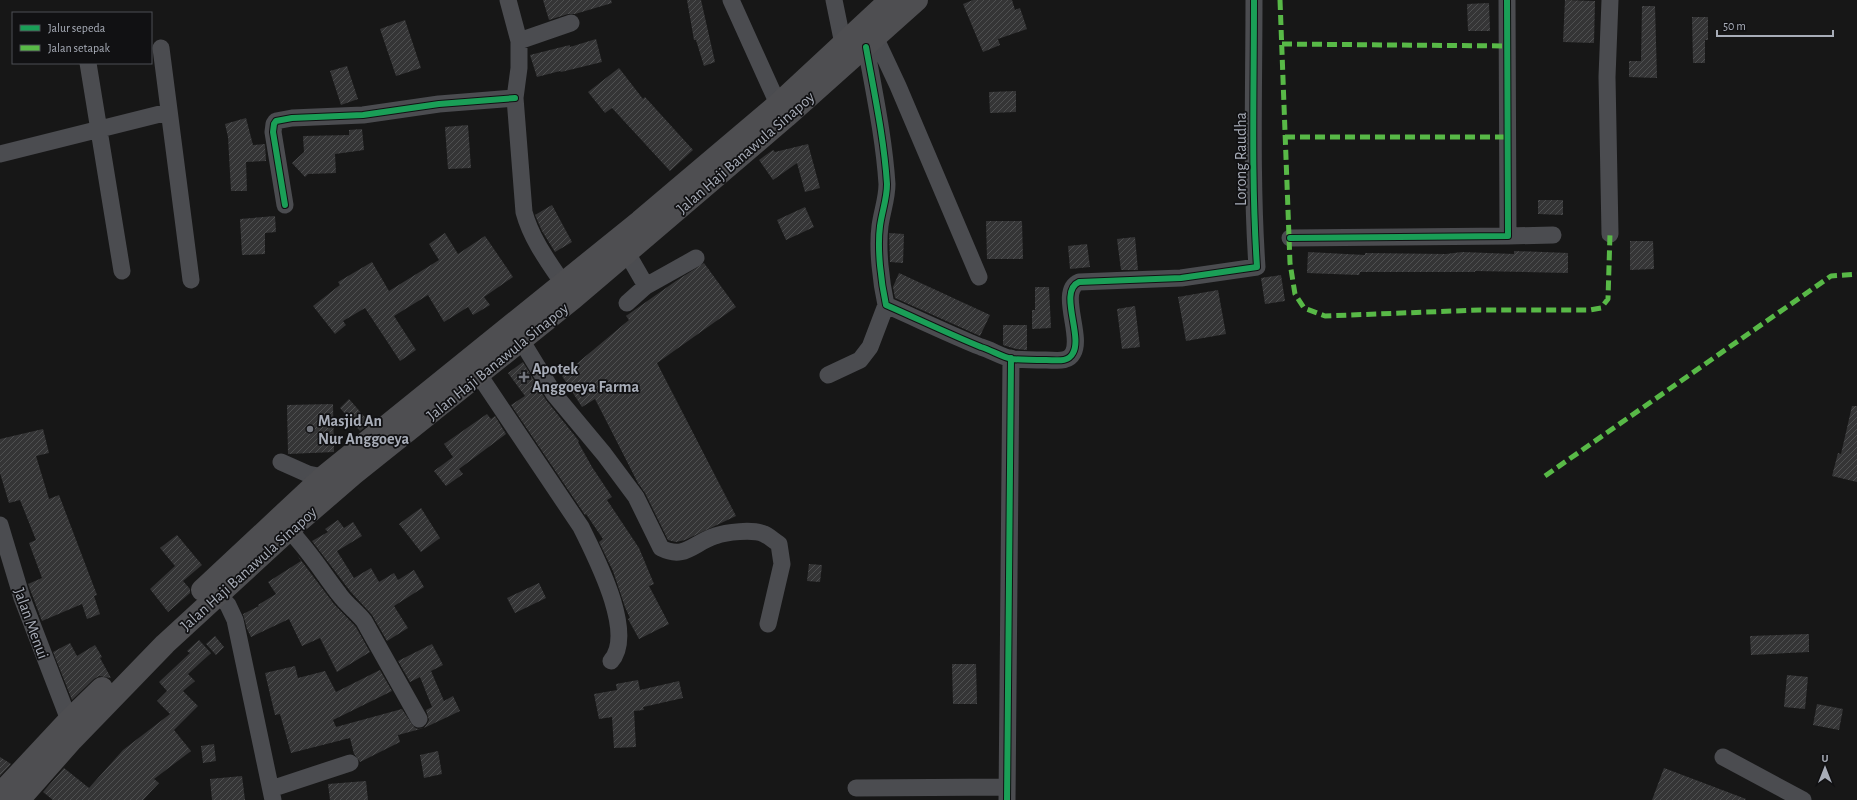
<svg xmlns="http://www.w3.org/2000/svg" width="1857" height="800" viewBox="0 0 1857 800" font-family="'Alegreya Sans',sans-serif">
	<defs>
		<pattern id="building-hatch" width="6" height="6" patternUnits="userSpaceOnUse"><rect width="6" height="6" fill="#353536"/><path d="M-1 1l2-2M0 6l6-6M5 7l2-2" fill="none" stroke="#4f5051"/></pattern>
	</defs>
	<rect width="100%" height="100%" fill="#171717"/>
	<!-- building -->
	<path fill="url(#building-hatch)" d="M543 0H611L612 3 575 14H568L549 20Z
		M687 0H701L715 62 704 66 696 40H694Z
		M973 0H1012L1015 10 1020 8 1027 29 998 39 1000 45 983 52 963 4Z
		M1565 0 1595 1 1594 43 1563 42Z
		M1489 3 1490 31H1468L1467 4Z
		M1642 6H1655L1657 78 1629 77V61H1641Z
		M1692 17H1708V40H1705V63H1693Z
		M405 20 421 68 396 76 380 29Z
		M596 39 602 62 561 72 560 71 537 77 530 55 570 45V47Z
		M347 66 358 99 341 105 330 71Z
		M619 68 643 99 645 97 693 150 670 171 612 108 605 113 588 92Z
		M1016 91V112L990 113 989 92Z
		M246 118 253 145 265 144 266 161 246 162 247 191H231L228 137 225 124Z
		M468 125 471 168 448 169 445 127Z
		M362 129 364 150 335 154 336 173 308 174 305 177 292 163 304 152 303 136 349 135V130Z
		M808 144 820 188 805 192 797 163 773 180 759 160 773 150 775 152Z
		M1538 200H1563V215L1538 214Z
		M552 205 572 242 555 252 542 231 535 215Z
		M805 207 814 227 786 240 777 220Z
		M275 216 276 232 265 233V254L242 255 240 219Z
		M986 221H1022L1023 259H987Z
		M445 233 458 254 485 236 513 277 484 297 490 305 473 315 468 307 444 322 428 295 394 316 416 350 400 361 365 308 343 321 346 325 335 334 313 306 340 285 338 282 372 262 389 291 439 260 429 244Z
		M889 233 904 234 903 263 890 262Z
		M1135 237 1138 270H1121L1117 239Z
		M1630 241H1653L1654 269 1630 270Z
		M1087 244 1090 267 1070 269 1068 246Z
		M1514 251 1568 253V273L1475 271V272H1360L1359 275 1307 273 1308 252 1365 255V253L1446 254 1462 252 1514 254Z
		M704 263 736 307 657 363 736 516 685 540 676 542 668 540 645 493 638 483 595 399 582 407 562 376 629 320 626 316 676 281Z
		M899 273 990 315 980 336 895 298 893 287Z
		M1281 275 1285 301 1265 304 1261 278Z
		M1035 287H1049L1051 328 1032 329V310H1035Z
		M1218 290 1226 334 1186 341 1178 297Z
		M1135 306 1140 347 1122 349 1117 309Z
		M1003 325H1027V350L1016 349 1003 345Z
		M523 362 546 400 579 441 578 442 592 467 612 497 607 500 639 548 654 584 649 586 669 624 639 639 628 619 630 618 625 607 613 571 599 542 603 539 586 514 585 515 511 405 525 396 508 373Z
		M349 399 370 423 360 431 340 408Z
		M333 404 334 452 288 454 287 405Z
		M1852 406H1857V482L1832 476 1838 453 1841 454Z
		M487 414 491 419 495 416 506 434 459 469 463 474 446 486 434 471 453 457 444 444Z
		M43 429 49 453 36 456 49 499 59 495 97 595 94 596 100 614 87 619 82 604 42 621 28 584 42 578 29 543 36 540 20 500 9 503 0 473V439Z
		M421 508 440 538 421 552 399 524Z
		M338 520 344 528 353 522 362 536 337 551 354 578 371 568 379 582 394 573 398 580 414 570 424 587 394 606 408 628 387 641 372 615 350 591 312 541 328 532 325 529Z
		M177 535 202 565 183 581 190 589V593L168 612 150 589 175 566 160 548Z
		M297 555 334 604 356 627 370 652 337 672 320 638 302 646 289 619 251 637 247 629 243 614 259 606 258 605 276 594 268 582 301 561Z
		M809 564 822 565 820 582 807 581Z
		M539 583 546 598 515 613 507 598Z
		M1809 634V652L1751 655 1750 636Z
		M215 636 224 647 216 655 206 644Z
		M199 640 211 653 188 674 195 681 183 691 198 706 174 730 191 751 154 779 159 783 143 800H53L43 792 64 768 89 788 123 750 170 714 157 701 167 691 159 682 190 653 187 651Z
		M70 643 77 656 95 645 102 657 100 658 111 678 99 676 94 679 72 700 53 652Z
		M432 644 443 665 431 671 444 701 453 696 460 711 424 728 427 724 429 720 426 710 432 707 420 677 410 682 398 661Z
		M952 664H976L977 704H953Z
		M295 666 298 678 325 671 336 692 380 670 392 691 333 720 336 727 402 709 414 727 418 729 424 728 398 735 400 742 360 762 354 754 350 738 291 753 280 714 275 715 265 673Z
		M1787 675 1808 677 1805 709 1784 707Z
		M638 680 640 690 679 681 683 698 643 707 644 710 634 711 636 747 614 748 612 717 599 719 594 694 617 690 616 684Z
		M1817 704 1843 709 1839 730 1813 725Z
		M214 744 216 761 203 763 201 746Z
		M438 751 442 774 424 778 420 755Z
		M0 757 11 764 0 776Z
		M1664 768 1746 799 1745 800H1652Z
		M242 776 245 800H212L210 779Z
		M366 781 368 800H330L328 784Z"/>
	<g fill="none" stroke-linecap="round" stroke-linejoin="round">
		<!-- minor -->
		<path stroke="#4b4c50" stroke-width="17" d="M508 0 519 41V68L515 98 524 212C531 238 547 260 562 282
			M731 0 778 104
			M834 0 843 44
			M876 39 898 86 979 277
			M519 41 571 23
			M866 47C874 92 884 138 887 184 887 199 882 211 880 226 877 249 881 282 886 305 918 319 949 334 981 347 991 350 1002 357 1012 359 1023 360 1035 360 1046 360 1056 360 1068 363 1073 353 1083 336 1058 291 1079 282L1181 278 1257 267C1251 178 1254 89 1254 0
			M161 48 191 280
			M88 63 122 271
			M0 154 168 112
			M285 205 273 132 274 124 276 121 292 118 363 115 439 104 515 98
			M1610 234 1607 77 1610 0
			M1508 236 1553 235
			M1290 238 1508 236 1507 0
			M627 253 646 286
			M627 303 646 286 696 258
			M521 340 554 394 604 454 636 497 661 548C685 560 693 543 715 536 726 532 753 529 764 534 769 536 774 541 779 544L782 564 768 624
			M479 375 581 527C595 556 636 633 611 661
			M828 375 860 360 870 347 886 305
			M281 462 308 474 323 477
			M0 525 22 598 69 720
			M289 530C308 549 322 572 339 594 346 604 356 611 364 621L419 719
			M211 587 228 605 235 620 273 800
			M1723 757 1803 800
			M856 788 1007 787
			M271 789 350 763
			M1007 800 1011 358"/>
		<!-- highway -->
		<path stroke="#4e4e51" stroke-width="22" d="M202 590 323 477 640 221 778 104 890 0
			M0 794 69 720 102 688
			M19 800 72 740 165 644 289 530 354 474 574 298 786 117 917 0"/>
		<!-- quiet -->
		<path stroke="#58b947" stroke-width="5" stroke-dasharray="10 5" stroke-linecap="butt" d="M1280 0 1290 263 1295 294 1304 308 1325 316 1480 310H1590L1601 308 1608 299 1610 234
			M1282 44 1507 46
			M1285 137H1508
			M1545 476 1831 276 1857 274"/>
		<defs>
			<path id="cycleway" d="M866 47C874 92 884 138 887 184 887 199 882 211 880 226 877 249 881 282 886 305 918 319 949 334 981 347 991 350 1002 357 1012 359 1023 360 1035 360 1046 360 1056 360 1068 363 1073 353 1083 336 1058 291 1079 282L1181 278 1257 267C1251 178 1254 89 1254 0
				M285 205 273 132 274 124 276 121 292 118 363 115 439 104 515 98
				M1290 238 1508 236 1507 0
				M1007 800 1011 358"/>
		</defs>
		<!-- cycleway casing -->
		<use href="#cycleway" stroke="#111113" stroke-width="8"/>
		<!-- cycleway -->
		<use href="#cycleway" stroke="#1a9f57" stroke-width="6"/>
	</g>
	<!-- markers -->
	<g fill="#757880" stroke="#111113" stroke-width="1.5">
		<path d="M522 371h4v4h4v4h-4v4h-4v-4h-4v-4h4z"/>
		<circle cx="310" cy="429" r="4"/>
	</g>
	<g text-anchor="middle" stroke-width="3.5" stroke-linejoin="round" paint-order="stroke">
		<!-- street labels -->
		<g font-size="16" fill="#a8adb8" stroke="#111113">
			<text transform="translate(745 152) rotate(-41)" y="6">Jalan Haji Banawula Sinapoy</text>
			<text transform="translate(1240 159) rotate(-90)" y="6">Lorong Raudha</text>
			<text transform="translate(497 361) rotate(-39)" y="6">Jalan Haji Banawula Sinapoy</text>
			<text transform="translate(248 568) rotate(-42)" y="6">Jalan Haji Banawula Sinapoy</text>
			<text transform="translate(32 623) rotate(70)" y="6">Jalan Menui</text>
		</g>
		<!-- poi labels -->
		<g font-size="16" font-weight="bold" fill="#a8adb8" stroke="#111113" text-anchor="start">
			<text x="532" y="374">Apotek<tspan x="532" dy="18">Anggoeya Farma</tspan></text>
			<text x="318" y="426">Masjid An<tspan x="318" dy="18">Nur Anggoeya</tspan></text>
		</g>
	</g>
	<!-- legend -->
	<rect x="12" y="12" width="140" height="52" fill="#111113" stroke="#4d4f55"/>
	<rect x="20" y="25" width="20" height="6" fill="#1a9f57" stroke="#4d4f55"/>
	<text x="48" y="32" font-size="12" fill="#a8adb8">Jalur sepeda</text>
	<rect x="20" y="45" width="20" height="6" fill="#58b947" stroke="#4d4f55"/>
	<text x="48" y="52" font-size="12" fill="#a8adb8">Jalan setapak</text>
	<!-- north arrow -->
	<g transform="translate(1825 768)" stroke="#111113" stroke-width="3" paint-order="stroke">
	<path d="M0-3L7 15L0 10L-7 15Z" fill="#a8adb8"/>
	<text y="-6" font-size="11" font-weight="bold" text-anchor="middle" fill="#a8adb8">U</text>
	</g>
	<!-- scale -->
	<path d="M1717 30v6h116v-6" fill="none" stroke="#a8adb8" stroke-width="2"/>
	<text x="1723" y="30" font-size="12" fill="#a8adb8" stroke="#111113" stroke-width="3" paint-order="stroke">50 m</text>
</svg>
